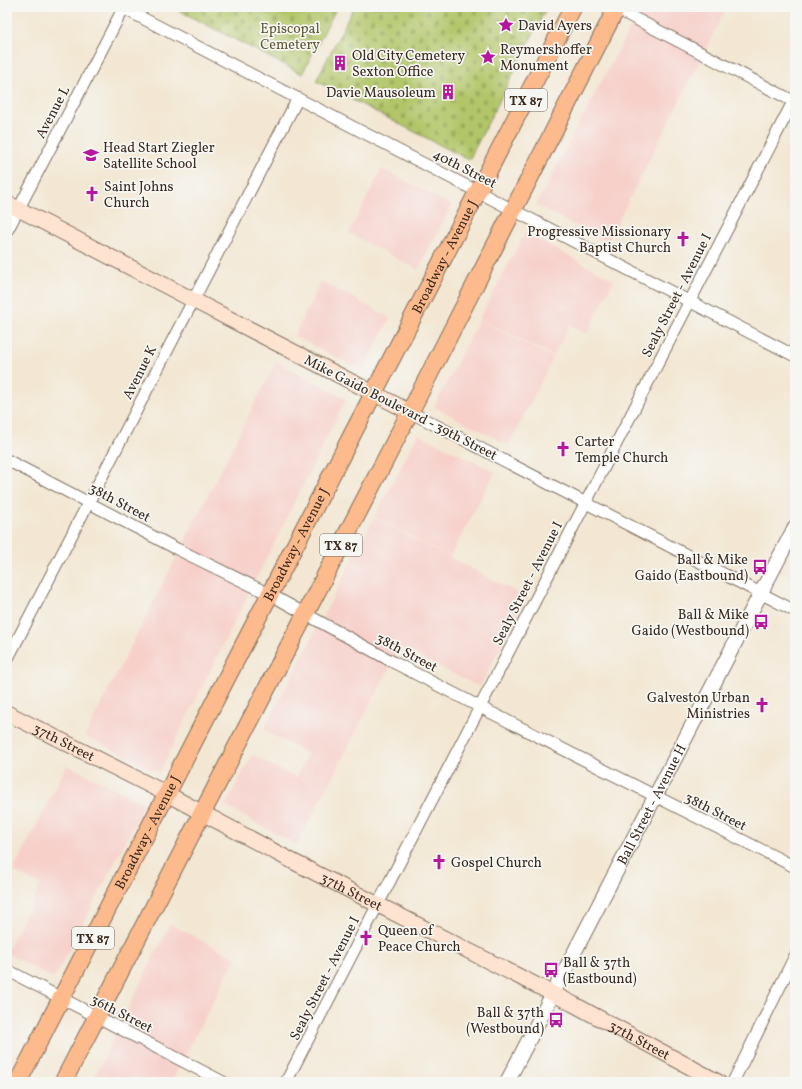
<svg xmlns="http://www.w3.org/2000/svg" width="802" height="1089" viewBox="0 0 802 1089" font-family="Vollkorn,serif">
	<defs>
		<pattern id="cemetery-stones" width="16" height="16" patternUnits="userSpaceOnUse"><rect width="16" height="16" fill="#b2c669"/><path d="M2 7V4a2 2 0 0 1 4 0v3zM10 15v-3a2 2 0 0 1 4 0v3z" fill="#9aaa5b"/></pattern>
	</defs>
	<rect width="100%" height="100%" fill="#f6f6f2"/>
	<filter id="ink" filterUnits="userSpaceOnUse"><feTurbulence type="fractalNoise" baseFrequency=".025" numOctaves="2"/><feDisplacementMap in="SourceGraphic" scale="8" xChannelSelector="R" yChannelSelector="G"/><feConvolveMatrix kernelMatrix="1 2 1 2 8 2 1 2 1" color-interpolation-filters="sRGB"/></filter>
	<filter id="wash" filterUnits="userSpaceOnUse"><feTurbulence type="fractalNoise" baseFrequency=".012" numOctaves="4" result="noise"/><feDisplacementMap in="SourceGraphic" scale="16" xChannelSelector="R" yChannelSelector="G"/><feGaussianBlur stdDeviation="0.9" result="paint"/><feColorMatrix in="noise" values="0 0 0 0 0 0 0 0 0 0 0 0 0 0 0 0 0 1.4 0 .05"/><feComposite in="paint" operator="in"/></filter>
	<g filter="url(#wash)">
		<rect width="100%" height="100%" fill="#f3e7d3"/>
		<!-- built -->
		<path fill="#f7d0ca" d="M641 7H722L726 9 607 243 536 205Z
			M382 169 452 205 418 270 349 233Z
			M525 233 614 280 587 334 570 325 553 356 479 319Z
			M321 281 390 318 363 371 294 336Z
			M479 320 553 358 509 445 434 407Z
			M276 362 346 399 159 773 85 736Z
			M418 434 495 472 450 557 375 517Z
			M374 518 527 598 480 687 400 647 297 845 225 806 252 755 296 778 308 754 264 730Z
			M67 765 145 804 54 979 7 953V951L41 885 13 871Z
			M170 924 236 958 171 1082H92Z"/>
		<!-- cemetery -->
		<path fill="url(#cemetery-stones)" stroke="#767844" d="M172 7H337L302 74Z
			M354 7H547L469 160 316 81Z"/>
	</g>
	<g filter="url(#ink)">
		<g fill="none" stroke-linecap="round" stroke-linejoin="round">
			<defs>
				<path id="minor" d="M121 7 795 356
					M613 7 795 102
					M7 231 124 7
					M410 412 795 611
					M7 460 177 549 271 595 393 662 480 707 795 867
					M7 660 298 98
					M7 970 223 1082
					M286 1082 795 98
					M733 1082 795 956"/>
				<g id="tertiary">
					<path id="s1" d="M507 1082 795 527"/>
				</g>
				<g id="secondary">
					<path d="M7 203 193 300 410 412"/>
					<path id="s2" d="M7 713 167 794 292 861 573 1004 718 1082"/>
				</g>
				<g id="primary">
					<path id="s3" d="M18 1082 573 7"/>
					<path d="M63 1082 410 412 617 7"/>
				</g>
			</defs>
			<!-- minor casing -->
			<use href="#minor" stroke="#7b6c5d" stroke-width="13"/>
			<!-- tertiary casing -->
			<use href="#tertiary" stroke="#7b6c5d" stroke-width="16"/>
			<!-- secondary casing -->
			<use href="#secondary" stroke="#7b6c5d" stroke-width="17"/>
			<!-- primary casing -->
			<use href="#primary" stroke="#7b6c5d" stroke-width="19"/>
			<!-- minor -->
			<use href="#minor" stroke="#fff" stroke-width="11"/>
			<!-- tertiary -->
			<use href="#tertiary" stroke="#fff" stroke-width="14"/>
			<!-- secondary -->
			<use href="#secondary" stroke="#fee3d1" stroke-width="15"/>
			<!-- primary -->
			<use href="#primary" stroke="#fcba8d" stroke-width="17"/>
		</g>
	</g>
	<!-- icons -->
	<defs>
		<symbol id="sight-bare" viewBox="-9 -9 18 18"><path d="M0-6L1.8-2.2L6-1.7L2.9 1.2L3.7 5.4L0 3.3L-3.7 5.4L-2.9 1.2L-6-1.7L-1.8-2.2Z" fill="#b5179e" stroke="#f6f6f2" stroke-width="2.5" paint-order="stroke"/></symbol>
		<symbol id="building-bare" viewBox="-9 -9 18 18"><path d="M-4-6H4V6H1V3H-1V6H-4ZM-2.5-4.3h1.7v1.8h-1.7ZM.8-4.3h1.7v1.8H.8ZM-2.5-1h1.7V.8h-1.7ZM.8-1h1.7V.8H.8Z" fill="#b5179e" stroke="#f6f6f2" stroke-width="2.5" paint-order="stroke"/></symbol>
		<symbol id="school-bare" viewBox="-9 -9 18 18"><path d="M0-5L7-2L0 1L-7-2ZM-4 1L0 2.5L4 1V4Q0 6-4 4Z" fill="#b5179e" stroke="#f6f6f2" stroke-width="2.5" paint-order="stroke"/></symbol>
		<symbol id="church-bare" viewBox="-9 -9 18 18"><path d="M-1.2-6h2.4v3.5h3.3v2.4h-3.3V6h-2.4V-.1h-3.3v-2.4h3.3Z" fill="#b5179e" stroke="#f6f6f2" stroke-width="2.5" paint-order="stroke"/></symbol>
		<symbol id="bus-bare" viewBox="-9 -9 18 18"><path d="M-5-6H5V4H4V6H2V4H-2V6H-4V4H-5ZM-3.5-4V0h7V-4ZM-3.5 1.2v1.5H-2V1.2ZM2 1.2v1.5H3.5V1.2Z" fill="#b5179e" stroke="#f6f6f2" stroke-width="2.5" paint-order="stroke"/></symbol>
	</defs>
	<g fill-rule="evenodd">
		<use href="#sight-bare" x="495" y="14" width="22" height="22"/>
		<use href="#sight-bare" x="477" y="46" width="22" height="22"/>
		<use href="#building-bare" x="329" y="52" width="22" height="22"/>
		<use href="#building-bare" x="437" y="81" width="22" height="22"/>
		<use href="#school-bare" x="80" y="144" width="22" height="22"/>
		<use href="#church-bare" x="81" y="183" width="22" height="22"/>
		<use href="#church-bare" x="672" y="228" width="22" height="22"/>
		<use href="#church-bare" x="552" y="438" width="22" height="22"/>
		<use href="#bus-bare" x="749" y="556" width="22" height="22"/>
		<use href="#bus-bare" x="750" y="611" width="22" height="22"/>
		<use href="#church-bare" x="751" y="694" width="22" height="22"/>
		<use href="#church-bare" x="428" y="851" width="22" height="22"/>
		<use href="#church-bare" x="355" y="927" width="22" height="22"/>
		<use href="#bus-bare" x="540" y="959" width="22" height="22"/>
		<use href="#bus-bare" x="545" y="1009" width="22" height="22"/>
	</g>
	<g text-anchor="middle" stroke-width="3.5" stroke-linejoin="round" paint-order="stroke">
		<!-- shield labels -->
		<g fill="#f6f6f2" stroke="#73675e" stroke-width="1">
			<rect x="505" y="89" width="42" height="22" rx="3"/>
			<rect x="320" y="534" width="42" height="22" rx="3"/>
			<rect x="72" y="927" width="42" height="22" rx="3"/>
		</g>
		<g font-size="13" font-weight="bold" fill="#3b2a1e">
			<text x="526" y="105">TX 87</text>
			<text x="341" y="550">TX 87</text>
			<text x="93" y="943">TX 87</text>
		</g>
		<!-- poi labels -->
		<g font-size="14" fill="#3b2a1e" stroke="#f6f6f2" text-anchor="start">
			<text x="518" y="30">David Ayers</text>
			<text x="500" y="54">Reymershoffer<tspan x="500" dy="16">Monument</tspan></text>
			<text x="352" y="60">Old City Cemetery<tspan x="352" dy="16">Sexton Office</tspan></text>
			<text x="436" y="97" text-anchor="end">Davie Mausoleum</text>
			<text x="103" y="152">Head Start Ziegler<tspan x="103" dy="16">Satellite School</tspan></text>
			<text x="104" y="191">Saint Johns<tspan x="104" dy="16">Church</tspan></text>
			<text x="671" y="236" text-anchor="end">Progressive Missionary<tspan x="671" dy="16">Baptist Church</tspan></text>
			<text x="575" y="446">Carter<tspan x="575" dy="16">Temple Church</tspan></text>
			<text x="748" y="564" text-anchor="end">Ball &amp; Mike<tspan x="748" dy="16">Gaido (Eastbound)</tspan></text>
			<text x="749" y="619" text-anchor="end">Ball &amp; Mike<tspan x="749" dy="16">Gaido (Westbound)</tspan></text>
			<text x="750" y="702" text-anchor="end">Galveston Urban<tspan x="750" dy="16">Ministries</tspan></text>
			<text x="451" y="867">Gospel Church</text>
			<text x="378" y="935">Queen of<tspan x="378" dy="16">Peace Church</tspan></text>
			<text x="563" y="967">Ball &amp; 37th<tspan x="563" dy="16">(Eastbound)</tspan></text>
			<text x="544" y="1017" text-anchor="end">Ball &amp; 37th<tspan x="544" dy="16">(Westbound)</tspan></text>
		</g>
		<!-- park labels -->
		<g font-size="14" fill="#5f5934" stroke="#f6f6f2">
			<text x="290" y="33">Episcopal<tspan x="290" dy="16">Cemetery</tspan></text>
		</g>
		<!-- street labels -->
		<g font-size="14" fill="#3b2a1e" stroke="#f6f6f2">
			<text transform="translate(52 112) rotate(-62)" y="5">Avenue L</text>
			<text transform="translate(465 168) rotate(27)" y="5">40th Street</text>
			<text dy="5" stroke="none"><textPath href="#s3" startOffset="929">Broadway - Avenue J</textPath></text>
			<text transform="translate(676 295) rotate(-63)" y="5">Sealy Street - Avenue I</text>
			<text transform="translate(139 372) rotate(-63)" y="5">Avenue K</text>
			<text transform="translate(401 407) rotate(27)" y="5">Mike Gaido Boulevard - 39th Street</text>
			<text transform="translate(120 502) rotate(28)" y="5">38th Street</text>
			<text dy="5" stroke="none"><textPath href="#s3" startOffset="605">Broadway - Avenue J</textPath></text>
			<text transform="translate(527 583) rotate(-63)" y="5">Sealy Street - Avenue I</text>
			<text transform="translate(407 652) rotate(28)" y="5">38th Street</text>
			<text dy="5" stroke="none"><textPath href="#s2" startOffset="64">37th Street</textPath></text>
			<text dy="5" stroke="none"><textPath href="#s1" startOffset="313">Ball Street - Avenue H</textPath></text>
			<text transform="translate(716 811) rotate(27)" y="5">38th Street</text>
			<text dy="5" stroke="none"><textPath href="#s3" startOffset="281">Broadway - Avenue J</textPath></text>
			<text dy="5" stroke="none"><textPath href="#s2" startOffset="388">37th Street</textPath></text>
			<text transform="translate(324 978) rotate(-63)" y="5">Sealy Street - Avenue I</text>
			<text transform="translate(122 1013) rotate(27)" y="5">36th Street</text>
			<text dy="5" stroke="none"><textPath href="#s2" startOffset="712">37th Street</textPath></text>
		</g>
	</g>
	<!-- margin -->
	<rect width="802" height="1089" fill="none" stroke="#f6f6f2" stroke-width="24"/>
</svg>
